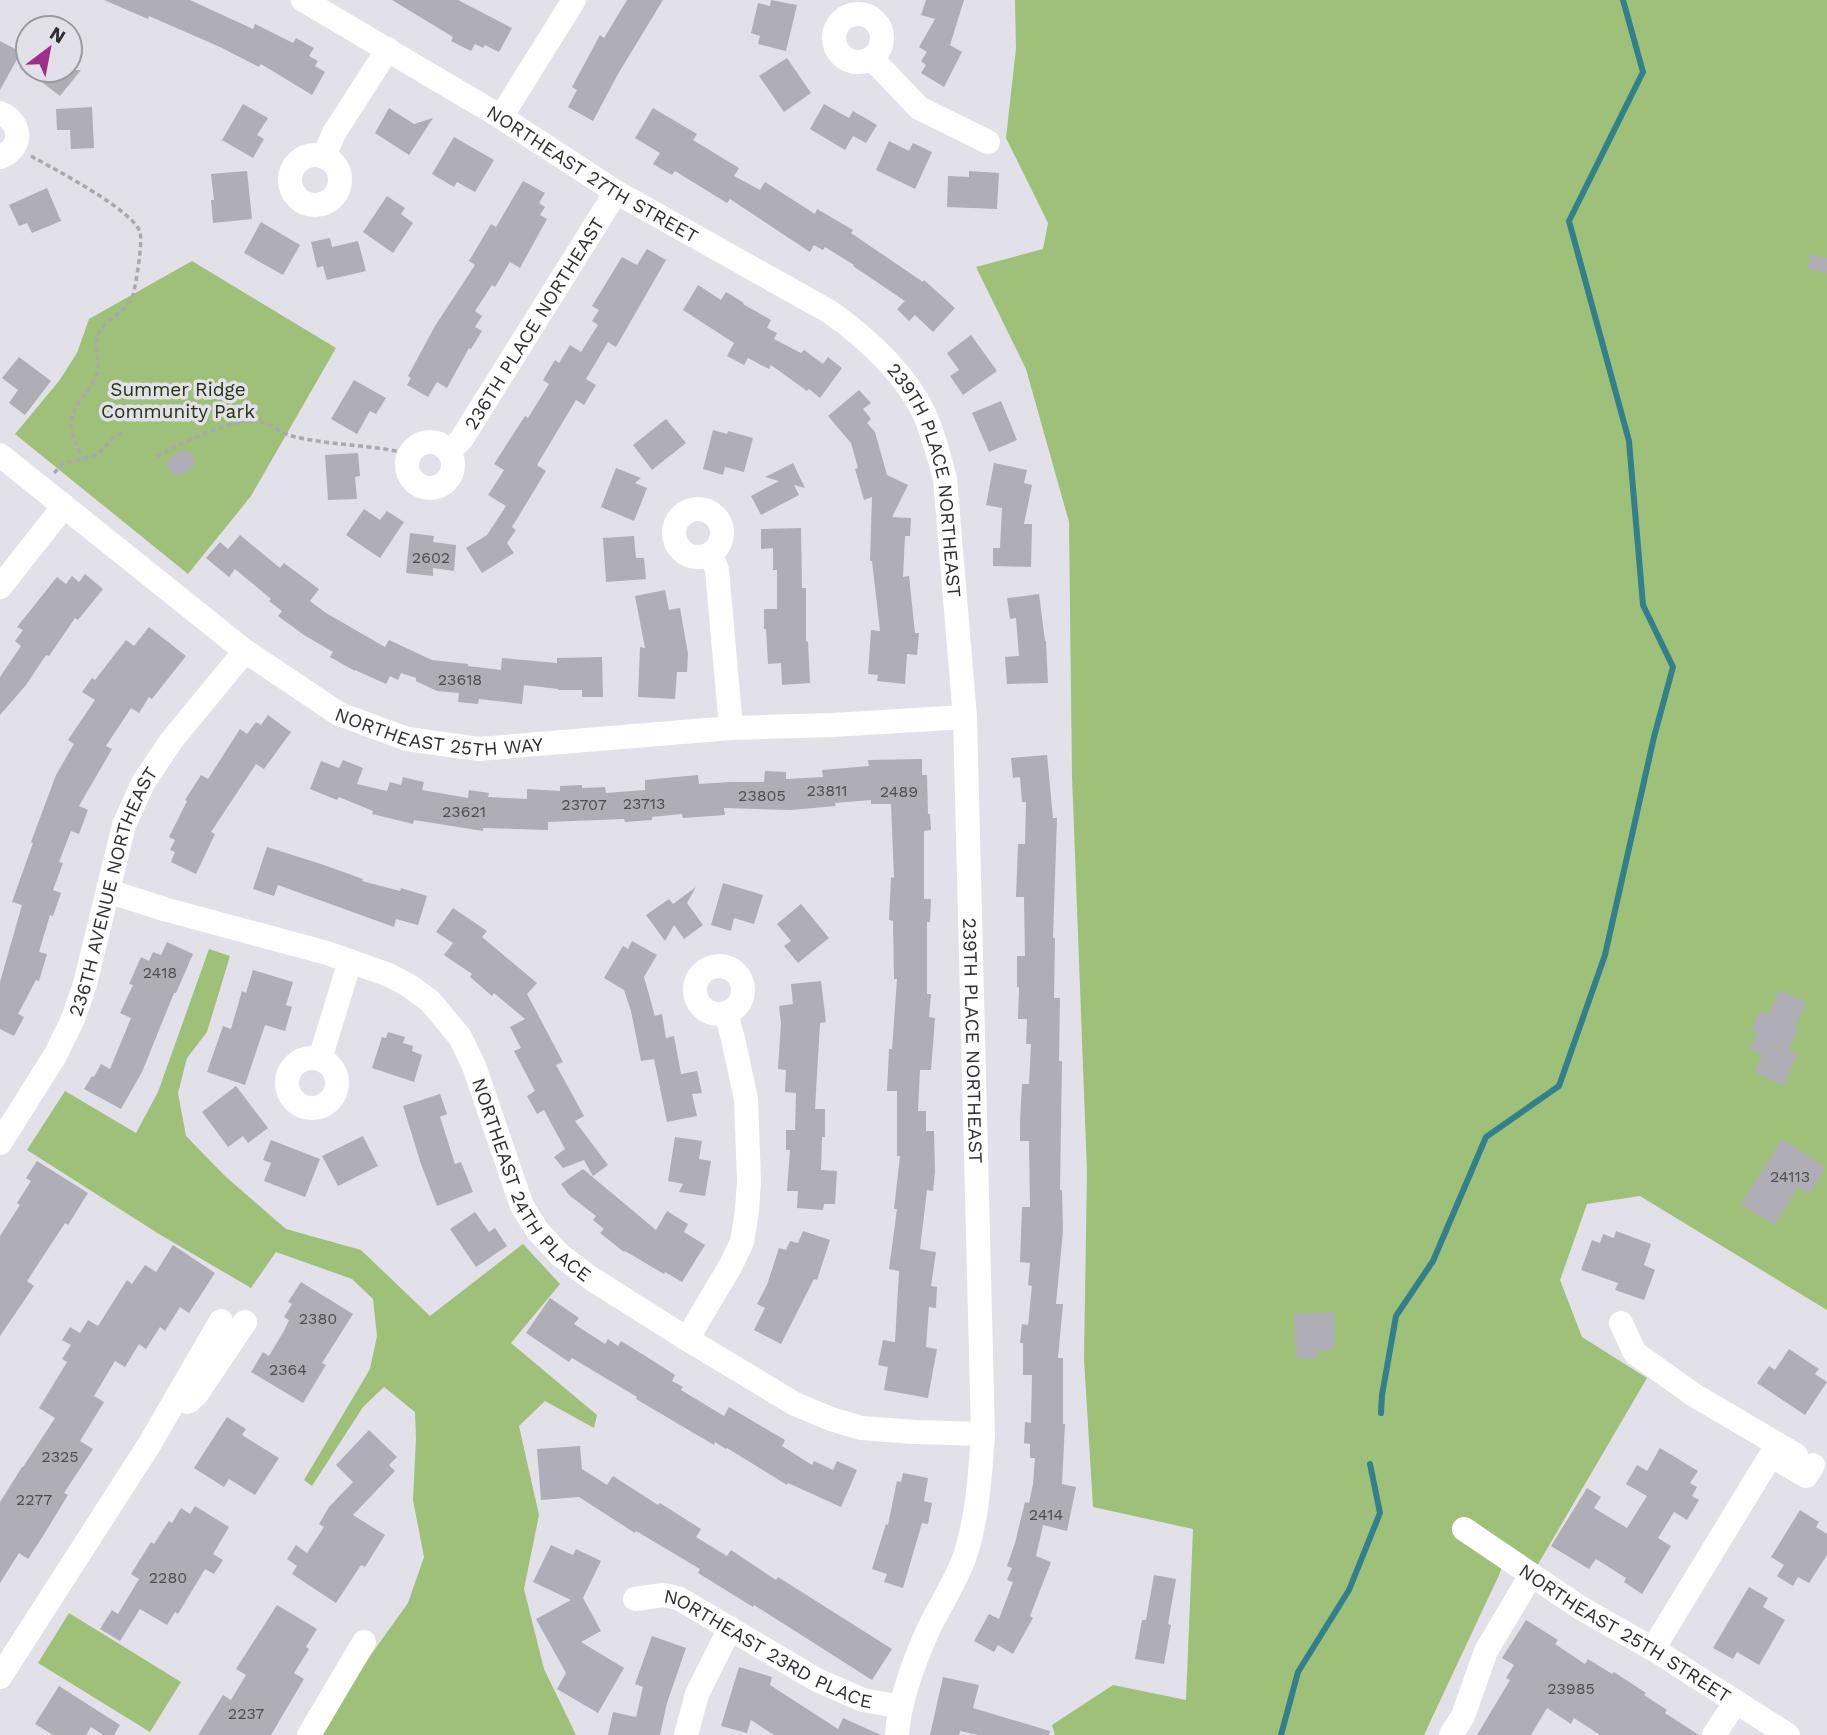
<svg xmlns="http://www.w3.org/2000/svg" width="1827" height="1735" viewBox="0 0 1827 1735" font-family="'Work Sans',sans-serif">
	<rect width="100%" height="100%" fill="#e2e1e9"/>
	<!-- green -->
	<path fill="#9fc079" d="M1015 0H1827V1310L1640 1196 1587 1204 1560 1280 1582 1337 1647 1378 1537 1566 1509 1549 1499 1575 1424 1735H1055L1052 1725 1113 1685 1186 1700 1193 1529 1093 1507 1084 1359 1087 1172 1072 776 1069 522 1026 369 976 267 1043 249 1048 223 1006 138 1016 48Z
		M192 261 336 348 251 496 188 574 15 434 59 381 77 353 89 319Z
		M209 949 230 956 207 1032 187 1058 178 1093 186 1136 225 1176 286 1229 361 1250 430 1316 523 1244 560 1284 511 1343 597 1415 594 1428 545 1401 519 1426 539 1515 524 1589 544 1669 576 1735H320L370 1656 408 1603 424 1557 413 1500 416 1439 415 1412 384 1387 363 1407 312 1486 304 1480 370 1369 377 1336 373 1299 352 1279 276 1252 251 1288 159 1234 27 1150 65 1091 136 1133 158 1092Z
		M69 1613 181 1682 150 1732 38 1663Z"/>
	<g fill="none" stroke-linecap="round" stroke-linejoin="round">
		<!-- stream -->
		<path stroke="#32808c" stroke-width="6" d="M1381 1413 1382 1395 1396 1316 1433 1261 1486 1137 1559 1086 1605 955 1654 737 1673 667 1643 605 1629 441 1569 221 1643 72 1623 0
			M1281 1735 1298 1672 1349 1590 1380 1513 1370 1464"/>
	</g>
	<!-- building -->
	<path fill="#afadb5" d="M104 0H190L253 29 255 24 293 43 296 38 314 48 309 56 318 61 315 66 325 72 312 95 261 64 259 67 220 47 149 16 148 19Z
		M392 0H458L512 28 499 52 485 45 483 48 475 44 471 51 451 41 453 37Z
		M627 0H663L618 74 593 121 568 107 577 90 572 87 600 35 604 38Z
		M771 0 797 5 786 51 758 44 760 36 751 33 758 3 770 6Z
		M926 0H964L950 45 962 52 944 87 921 73 926 65 921 61 927 52 919 47 935 19 921 15Z
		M0 41 21 52 0 90Z
		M787 58 811 93 784 112 759 76Z
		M26 70H81L60 96Z
		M243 104 268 118 257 135 264 139 253 158 222 140Z
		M824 104 849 118 853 111 877 125 866 143 853 136 845 150 810 129Z
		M92 107 94 148 71 149 70 130H57L56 109Z
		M389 108 414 124 433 118 409 155 375 133Z
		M653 108 697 134 693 140 739 168 734 176 760 190 765 182 815 214 817 209 853 230 851 233 923 282 924 280 955 308 933 332 915 315 909 321 897 309 905 301 853 266 854 265 825 247 823 250 814 245 810 252 730 199 727 203 675 171 672 175 653 164 660 153 635 138Z
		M454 137 494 160 475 192 457 182 454 187 432 174Z
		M889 141 909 151 913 143 932 152 915 189 876 170Z
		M247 171 252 219 213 223 211 200H214L211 174Z
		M969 171 999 173 997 209 947 207 948 176 969 177Z
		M523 181 545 193 539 203 545 207 540 215 547 219 520 268 510 262 495 287 492 285 475 311 482 316 475 327 482 331 471 349 469 348 447 388 437 382 428 397 407 385 411 378 408 376 435 326 475 265 469 261 491 224 496 227Z
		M47 188 61 221 32 233 27 223 19 226 9 205Z
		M387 196 405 208 401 214 413 223 393 253 363 232Z
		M261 222 300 245 283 275 244 253Z
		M330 238 332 247 358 241 366 271 327 280 323 266 317 268 311 242Z
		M647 249 666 260 616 347 608 342 586 379 596 385 584 405 576 400 537 465 546 471 512 527 516 530 507 543 514 553 482 573 466 548 487 535 506 506 488 495 504 470 494 464 525 416 528 418 549 384 543 380 555 360 559 363 570 345 581 352 598 325 592 321 599 310 592 306 622 257 637 265Z
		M1811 254 1827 258V273L1807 269Z
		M698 285 721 300 726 292 744 303 743 304 771 320 767 328 777 333 774 339 801 353 804 350 823 364 828 357 842 368 820 398 809 389 807 391 771 365 769 369 748 358 744 365 727 356 734 343 683 310Z
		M971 335 997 371 963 395 950 376 959 370 947 353Z
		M19 357 51 381 25 415 9 403 18 390 2 378Z
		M354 380 386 398 376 414 370 411 357 434 331 419Z
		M859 390 871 403 863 409 871 419 867 423 875 432 887 475 908 485 892 517 911 518 910 536H905L903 577 909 576 915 633H919L917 655 907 654 905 684 877 681 878 675 868 674 871 630 880 631 872 561H870L872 497 864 500 855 469 858 468 851 443 828 416Z
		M1001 401 1017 440 989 452 972 413Z
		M666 419 686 443 652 470 633 445Z
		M713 430 727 434 728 431 753 438 744 472 725 467 723 475 703 469Z
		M182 450 190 452 195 459 193 467 180 475 172 474 167 466 169 458Z
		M358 453 360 476 355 477 357 499 328 500 325 455Z
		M793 463 805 488 794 485 799 495 761 515 751 496 779 481 765 477Z
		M994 463 1027 470 1024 483 1032 485 1024 524H1032L1031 567 993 566V548H1000L1002 508 986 505Z
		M616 468 641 478 635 483 647 488 634 521 601 507Z
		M364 509 380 520 387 511 404 522 380 558 346 535Z
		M801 528 802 588H806V642L808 641 810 683 782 685 781 663 768 664 766 629H764V609H777V570H773V548L761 549V529Z
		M410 533 434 536 433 542 456 545 454 571 433 568V576L406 573Z
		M240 535 280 568 284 563 319 589 310 601 326 613 385 647 389 640 432 660 468 664V666L501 670 502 658 557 663V658L602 657 603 697H582V690H558V689L524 685 522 704 479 699 478 704 458 702 459 693 437 691 416 681V678L401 673 398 680 390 676 386 684 355 670V671L330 657 333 652 304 635 278 616 282 611 269 601 271 599 235 569 229 577 206 558 220 542 228 549Z
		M634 536 636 558H644L646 579 606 582 603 538Z
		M85 574 103 589 78 620 75 618 49 656 46 655 26 685 0 715V677L21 646 15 641 23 630 17 627 57 577 66 584 72 576 79 582Z
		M665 590 669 610 680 608 688 654 687 672H677L675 699 638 697 640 647 645 648 635 596Z
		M1039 594 1045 641H1046L1048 683 1007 684 1005 657 1019 656 1016 618 1010 619 1007 598Z
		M149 627 186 656 152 699 149 697 139 713 131 708 106 746 112 749 79 806 88 810 79 834 71 831 59 862 63 863 53 890 61 893 53 916 50 915 39 952 47 954 39 981 36 980 18 1014 24 1017 14 1036 0 1029V982L22 905 12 902 33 843 31 842 56 775 74 744 68 740 95 700 82 692 92 678 95 680 126 640 134 646Z
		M268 715 291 732 264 769 256 764 211 832 215 834 196 874 171 862 175 852 170 850 175 840 169 837 187 801 185 800 201 775 208 779 240 729 247 734 256 722 261 725Z
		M1047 755 1053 818H1057L1053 938H1055L1054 998H1060L1059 1061H1062L1060 1190H1062L1063 1231 1056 1304H1063L1058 1358H1063V1424H1065L1062 1484 1076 1487 1067 1531 1043 1525 1036 1556 1051 1562 1030 1616 1033 1618 1013 1654 998 1645 994 1652 974 1641 989 1614 999 1619 1013 1582 1007 1580 1012 1568 1007 1566 1015 1543 1025 1502 1029 1503 1033 1484 1035 1458H1030V1444L1024 1443 1025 1422 1031 1423 1032 1375H1023V1343H1020L1022 1324 1028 1325 1032 1286 1028 1285 1030 1263 1020 1262 1022 1207H1030L1029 1141H1020V1122L1022 1084H1029L1031 1044H1026L1027 1019H1018L1019 987H1017V956H1025L1024 897H1016L1018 844H1025L1026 802H1022L1020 777 1013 778 1011 758Z
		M922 759V775H927L928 814H930L931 830 924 831V899H931L930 922H927V994H931L929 1017 935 1018 931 1070H920L918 1111H926V1131H934L935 1172 933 1191 927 1190 920 1249 936 1252 931 1286 937 1287 936 1308 929 1307 926 1347 937 1349 928 1398 884 1390 888 1367 878 1365 883 1340 895 1342 899 1271 889 1269 897 1209H894L900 1156H897V1091H887L889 1049H892L897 979H894L893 921 889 920 891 877 894 878 891 804H871V800L835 803 836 806 791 810 724 808 725 815 683 818 682 814 652 817V820L625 822 624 819 548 822V830L483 828V831L414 820 413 824 372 814 373 811 339 797 337 800 310 789 321 761 339 768 343 760 363 768 357 784 387 791 390 782 401 785 403 777 424 782 422 790 468 798 469 790 489 793 488 797 527 799V789L560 791V786L582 785V788L605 787 606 793 645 790V780L698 775 699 784 730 782H764L765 771 786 772V779L823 777 822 770 869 766 868 760Z
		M267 847 321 864 363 879 362 881 400 891 401 888 427 896 418 925 396 919 394 927 278 885 274 896 253 889Z
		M723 883 763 895 754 924 734 918 731 931 711 925Z
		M696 887 687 903 703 925 684 939 674 925 665 941 646 915 669 899 673 904Z
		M801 904 829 938 798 963 784 946 791 941 777 924Z
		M453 908 487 931 482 937 537 983 527 994 563 1062 556 1065 584 1116 575 1121 608 1165 593 1176 584 1160 563 1168 554 1157 565 1149 544 1110 537 1114 527 1096 535 1091 514 1051 521 1048 510 1027 525 1019 494 993 492 996 470 977 472 974 444 955 453 943 436 932Z
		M632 941 657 955 644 977 655 1016 662 1014 666 1038 674 1036 681 1074 697 1071 702 1093 692 1094 697 1116 667 1122 654 1059 641 1061 631 1011 624 990 604 978 623 946 628 949Z
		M167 942 193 954 176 993H174L142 1072 121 1109 84 1089 92 1076 94 1077 101 1064 110 1069 131 1018 120 1013 133 985 129 984 141 957 149 961 153 952 161 955Z
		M253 970 293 982 286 1005 292 1007 285 1031 265 1025 245 1085 207 1072 223 1026 231 1029 242 991 246 993Z
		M821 981 826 1022 820 1023 815 1109H825V1137H822L821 1170 837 1171 835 1204H824L823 1210 797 1208 798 1191H787L790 1150H786V1130H795L796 1093 785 1092 786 1070 778 1069 781 1023 779 1006 793 1004 791 984Z
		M1780 990 1806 1003 1794 1028 1798 1030 1789 1049 1798 1054 1783 1086 1754 1072 1762 1055 1749 1049 1757 1033 1751 1030 1760 1011 1768 1015Z
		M388 1032 405 1037 403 1043 413 1046 412 1051 422 1055 414 1082 372 1068 382 1037 386 1038Z
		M236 1086 268 1128 248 1143 243 1136 228 1147 202 1112Z
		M440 1094 447 1114 440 1117 455 1164 461 1162 473 1192 437 1206 421 1164 403 1106Z
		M363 1136 378 1166 338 1186 322 1156Z
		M675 1137 702 1141 699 1159 711 1161 705 1196 679 1192 683 1184 668 1181Z
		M1782 1139 1826 1167 1809 1194 1798 1187 1774 1225 1741 1204Z
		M271 1140 320 1159 305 1197 264 1181 271 1163 263 1160Z
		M37 1161 88 1193 68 1225 65 1223 27 1281 34 1286 0 1336V1236L20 1205 17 1203 31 1181 26 1178Z
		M583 1169 656 1230 667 1211 688 1224 684 1232 705 1245 682 1282 665 1272 664 1274 625 1251 624 1252 600 1233 604 1229 593 1220 596 1216 569 1195 561 1184Z
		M475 1212 489 1232 495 1228 507 1246 476 1267 450 1229Z
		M803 1231 830 1240 817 1280 814 1279 781 1344 754 1330 765 1308 757 1304 767 1285 779 1248 786 1250 790 1241 798 1243Z
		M1616 1231 1651 1244 1644 1265 1655 1270 1644 1300 1615 1290 1618 1283 1581 1270 1592 1240 1600 1243 1603 1234 1614 1238Z
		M173 1245 215 1273 189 1313 180 1307 165 1331 160 1327 146 1349 139 1344 125 1367 115 1361 94 1396 104 1402 80 1441 93 1449 64 1493 68 1495 43 1536 28 1559 19 1553 0 1583V1502L22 1467H23L55 1418 39 1408 67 1362 62 1359 71 1345 62 1340 70 1327 80 1333 88 1320 98 1326 127 1280 132 1284 145 1265 156 1272Z
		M301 1282 353 1314 322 1363 326 1365 303 1403 251 1372 263 1352 269 1356 285 1329 289 1320 284 1317 292 1304 288 1302Z
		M550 1298 579 1318 574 1324 605 1344 608 1339 618 1346 621 1341 647 1357 675 1375 672 1381 683 1387 681 1390 724 1416 729 1407 785 1440 782 1446 812 1465 814 1461 833 1470 837 1461 857 1470 841 1507 788 1483 787 1485 727 1448 726 1449 715 1442 714 1445 636 1399 637 1397 572 1358 569 1362 526 1333Z
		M1334 1312 1335 1350H1318V1358L1296 1359 1294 1314Z
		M1789 1349 1819 1369 1815 1374 1827 1382 1805 1415 1757 1383 1769 1366 1775 1370Z
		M227 1417 246 1429 242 1435 279 1458 255 1495 229 1479 224 1487 194 1468Z
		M369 1430 397 1457 389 1465 395 1471 353 1515 385 1535 365 1567 361 1565 336 1603 292 1574 297 1566 287 1559 296 1545 307 1553 324 1527 319 1524 329 1507 353 1482 336 1465Z
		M580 1446 582 1469 607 1485 613 1476 658 1505 660 1503 701 1529 696 1537 727 1556 731 1550 776 1580 778 1577 892 1649 872 1680 754 1605 753 1607 698 1573 700 1569 636 1531 635 1533 579 1497 541 1500 537 1449Z
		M1660 1448 1698 1471 1690 1483 1697 1487 1692 1496 1699 1500 1687 1520 1674 1512 1658 1538 1671 1546 1642 1594 1624 1582 1626 1578 1596 1559 1589 1569 1551 1546 1587 1488 1601 1497 1594 1508 1627 1528 1647 1496 1626 1484 1637 1465 1647 1471Z
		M903 1473 928 1478 924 1501 932 1503 928 1524 922 1523 903 1588 884 1582 887 1574 872 1569 886 1524 888 1525 897 1481 901 1482Z
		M195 1506 229 1527 213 1554 223 1560 214 1574 205 1569 178 1614 175 1612 167 1625 140 1609 120 1641 100 1629 112 1610 118 1614 139 1579 131 1574 151 1542 154 1544 169 1521 172 1523 181 1508 190 1514Z
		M1800 1510 1819 1522 1816 1527 1827 1534V1555L1809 1583 1798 1577 1793 1586 1777 1576 1784 1565 1771 1557Z
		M551 1545 573 1555 576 1549 601 1561 583 1598 601 1631 581 1642 624 1668 598 1713 557 1689 566 1673 536 1619 571 1600 533 1582Z
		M1154 1575 1176 1579 1168 1624 1171 1625 1164 1664 1135 1659 1142 1620H1146Z
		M1749 1587 1768 1598 1763 1607 1785 1620 1759 1665 1737 1652 1733 1659 1713 1648Z
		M277 1605 317 1629 306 1647 309 1649 294 1673 304 1679 271 1735H198L223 1695 231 1700 246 1675 236 1669Z
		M1526 1620 1558 1640 1555 1644 1585 1664 1588 1659 1612 1674 1614 1672 1646 1693 1644 1695 1667 1710 1665 1713 1699 1735H1600L1574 1718 1571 1724 1547 1708 1531 1735H1477L1510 1680 1506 1678 1514 1665 1502 1658Z
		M652 1636 686 1648 667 1703 660 1735H608L613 1712 636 1717 643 1687 635 1684Z
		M739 1667 772 1677 770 1685 838 1729 843 1718 881 1735H774L751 1720 747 1733 721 1726Z
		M943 1677 979 1685 973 1708 1050 1731 1049 1735H978L960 1731 959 1735H930Z
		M59 1686 120 1725 114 1735H103L91 1727 86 1735H53L35 1724Z"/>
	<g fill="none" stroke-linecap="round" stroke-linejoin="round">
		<!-- path -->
		<path stroke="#a9a8ae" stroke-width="3.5" stroke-dasharray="5 3.5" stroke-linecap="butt" d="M31 156C54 169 133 210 140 232 143 242 136 284 133 295 127 313 104 319 98 335 92 349 102 362 96 376 92 385 87 392 81 399 64 423 72 433 82 458
			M157 457C177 444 235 418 258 421 270 422 280 433 292 436 330 446 371 444 409 454
			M54 473 63 464 97 455 115 436 126 432"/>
		<!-- minor -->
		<g stroke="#fff" stroke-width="24">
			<path id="s1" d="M303 0 501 117 616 192 830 312C865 337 903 371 923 411 933 433 939 456 945 479L965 717 983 1434C980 1475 978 1516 965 1556 956 1581 941 1604 929 1628 915 1659 899 1701 897 1735"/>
			<circle cx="858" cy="38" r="24"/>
			<path d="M870 59 880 67 919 108 988 142"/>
			<path d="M0 113C23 123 23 148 0 157"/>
			<path d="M501 117 574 0"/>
			<circle cx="315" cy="180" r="25"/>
			<path d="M324 156 334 133 388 49"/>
			<circle cx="430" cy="465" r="23"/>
			<path id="s2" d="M449 451 461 440 616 192"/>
			<path id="s3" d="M0 455 245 651 339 714 407 739 479 749 731 728 833 725 965 717"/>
			<circle cx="698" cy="533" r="24"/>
			<path d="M711 554 717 570 731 728"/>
			<path d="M0 587 64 506"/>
			<path id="s4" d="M108 891 164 909 327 953 389 975 408 985 430 1001 460 1037 474 1066 522 1206 537 1230 560 1255 589 1277 687 1339 795 1404 831 1419 861 1428 915 1432 983 1434"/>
			<circle cx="719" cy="990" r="24"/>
			<circle cx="312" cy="1083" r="25"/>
			<path d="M320 1059 350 961"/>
			<path id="s5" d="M0 1143 56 1054 73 1019 85 984 124 825 143 783 171 741 245 651"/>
			<path d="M1621 1323 1635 1353 1694 1395 1796 1455"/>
			<path d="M687 1339 731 1265 742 1242 747 1211 749 1180 746 1099 733 1039 726 1013"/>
			<path d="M188 1402 196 1395 245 1322"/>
			<path id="s6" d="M1464 1529 1579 1607 1653 1649 1788 1735"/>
			<path id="s7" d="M635 1599 663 1595 678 1598 817 1680 863 1700 901 1707"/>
			<path d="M1653 1649 1771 1455 1806 1476 1813 1465"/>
			<path d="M0 1677 149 1445 221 1321"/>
			<path d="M309 1735 364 1642"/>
			<path d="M686 1735 697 1694 730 1628"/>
			<path d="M1451 1735 1463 1716 1486 1651 1531 1575"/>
			<path d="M1714 1735 1735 1703"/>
		</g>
	</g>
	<g text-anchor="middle" stroke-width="7" stroke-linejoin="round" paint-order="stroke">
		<!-- number labels -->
		<g font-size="16" fill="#4e4d51">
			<text x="431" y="563">2602</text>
			<text x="460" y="685">23618</text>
			<text x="827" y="796">23811</text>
			<text x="899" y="797">2489</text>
			<text x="762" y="801">23805</text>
			<text x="644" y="809">23713</text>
			<text x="584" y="810">23707</text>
			<text x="464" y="817">23621</text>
			<text x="160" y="978">2418</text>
			<text x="1790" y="1182">24113</text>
			<text x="318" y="1324">2380</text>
			<text x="288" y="1375">2364</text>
			<text x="60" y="1462">2325</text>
			<text x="34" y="1505">2277</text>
			<text x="1046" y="1520">2414</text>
			<text x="168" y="1583">2280</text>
			<text x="1571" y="1694">23985</text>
			<text x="246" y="1719">2237</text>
		</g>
		<!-- street labels -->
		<g font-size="19" fill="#2e2d30" stroke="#e2e1e9">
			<text dy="7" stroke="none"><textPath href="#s1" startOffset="338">NORTHEAST 27TH STREET</textPath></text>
			<text dy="7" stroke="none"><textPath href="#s2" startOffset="154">236TH PLACE NORTHEAST</textPath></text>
			<text dy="7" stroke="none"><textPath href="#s1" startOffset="817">239TH PLACE NORTHEAST</textPath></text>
			<text dy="7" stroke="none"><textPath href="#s3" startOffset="530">NORTHEAST 25TH WAY</textPath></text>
			<text dy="7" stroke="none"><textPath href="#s5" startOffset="278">236TH AVENUE NORTHEAST</textPath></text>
			<text dy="7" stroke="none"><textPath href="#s1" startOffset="1384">239TH PLACE NORTHEAST</textPath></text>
			<text dy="7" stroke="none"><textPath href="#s4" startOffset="551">NORTHEAST 24TH PLACE</textPath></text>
			<text dy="7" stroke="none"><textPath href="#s6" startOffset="192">NORTHEAST 25TH STREET</textPath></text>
			<text dy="7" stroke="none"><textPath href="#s7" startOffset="147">NORTHEAST 23RD PLACE</textPath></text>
		</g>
		<!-- park labels -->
		<g font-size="19" fill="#23330e" stroke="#e2e1e9">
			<text x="178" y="396">Summer Ridge<tspan x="178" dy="22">Community Park</tspan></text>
		</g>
	</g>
	<!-- north arrow -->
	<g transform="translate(49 49) rotate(32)"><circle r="33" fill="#e2e1e9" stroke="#9a999f" stroke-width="2"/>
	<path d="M0-5L12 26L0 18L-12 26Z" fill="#9f2d89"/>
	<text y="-10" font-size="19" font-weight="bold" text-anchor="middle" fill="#2e2d30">N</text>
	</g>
</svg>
